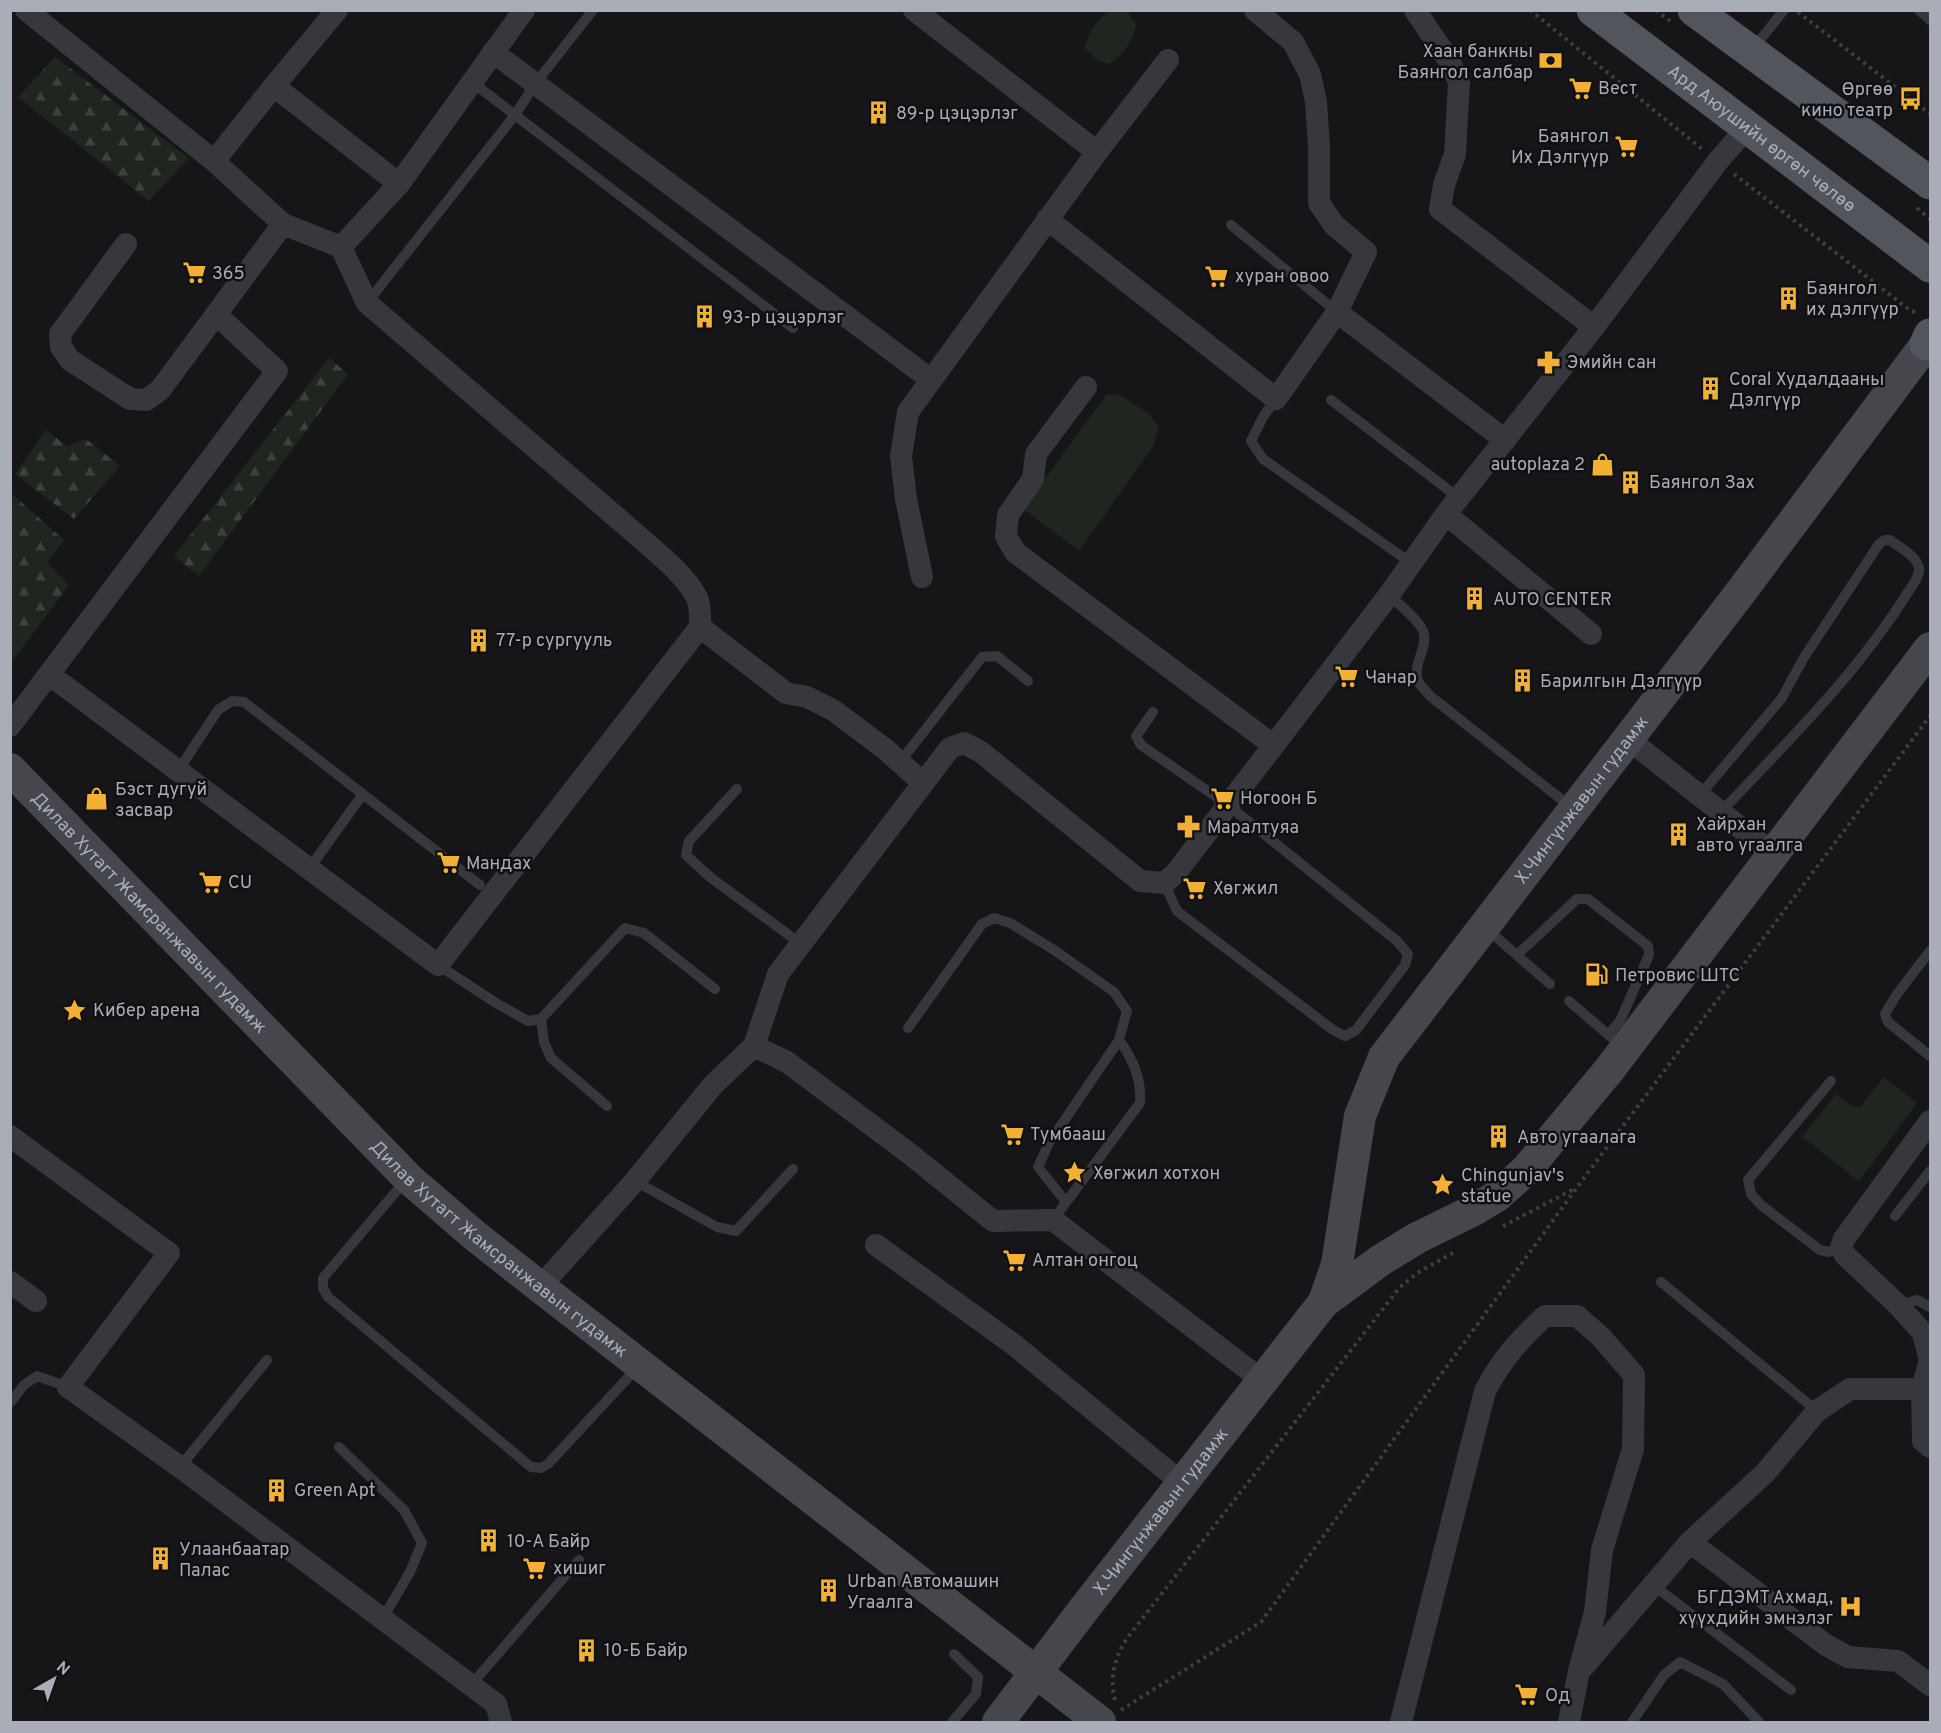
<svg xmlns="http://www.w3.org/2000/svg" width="1941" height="1733" viewBox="0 0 1941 1733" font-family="Overpass,sans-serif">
	<defs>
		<pattern id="forest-firs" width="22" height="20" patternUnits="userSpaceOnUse" patternTransform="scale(1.5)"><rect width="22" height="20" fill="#1e261f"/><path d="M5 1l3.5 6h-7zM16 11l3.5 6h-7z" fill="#3c433d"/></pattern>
	</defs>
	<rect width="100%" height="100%" fill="#161618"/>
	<!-- green -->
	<path fill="#1e261f" d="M1112 10 1127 11 1136 24C1134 40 1123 56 1109 64L1097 60 1085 48C1087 33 1097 18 1112 10Z
		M1118 394 1148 413 1159 427 1154 445 1079 551 1023 509 1106 395Z
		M1884 1077 1917 1103 1859 1181 1802 1137 1836 1094 1853 1106 1860 1107Z"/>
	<!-- forest -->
	<path fill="url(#forest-firs)" d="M55 57 189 158 149 201 18 97Z
		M329 358 348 374 199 576 174 556Z
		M46 430 67 446 86 439 120 466 74 519 15 474Z
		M11 493 64 540 47 563 69 585 11 663Z"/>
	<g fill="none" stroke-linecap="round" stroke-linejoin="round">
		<!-- path -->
		<path stroke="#3d3f44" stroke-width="4" stroke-dasharray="3 4.5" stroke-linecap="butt" d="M1530 10 1702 149
			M1656 10 1670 21
			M1798 12 1930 114
			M1734 174 1911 311 1917 312
			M1917 208 1930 219
			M1503 1226 1576 1188
			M1115 1700C1109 1677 1115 1656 1128 1637L1400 1287 1419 1272 1456 1251
			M1121 1710 1261 1622 1578 1186 1930 716"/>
		<!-- service -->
		<path stroke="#37383d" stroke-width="10" d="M1919 10 1930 20
			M1752 50 1784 10
			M472 82 793 328
			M1231 225 1337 312
			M367 303 515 115 535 84 593 10
			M1276 399 1263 417 1251 441 1263 459 1411 563
			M1331 400 1459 498
			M1389 595C1398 604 1422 622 1424 634 1427 650 1412 665 1418 681 1420 686 1427 691 1430 696L1571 807
			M1153 712 1136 736 1141 745 1228 805 1397 941 1408 954 1405 965 1356 1030 1345 1036 1333 1030 1177 911 1164 883
			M900 762 982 657 997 656 1028 681
			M178 771 218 710 232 701 244 702 480 885
			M737 789 689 841 686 855 710 877 801 944
			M1700 795 1782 698 1803 659 1879 544 1885 540H1890C1899 547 1917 556 1919 568 1920 576 1912 586 1908 592 1857 674 1787 742 1721 812
			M309 869 363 794
			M1487 929 1550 984
			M1930 951 1897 994 1885 1014 1888 1022 1930 1056
			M1517 955 1577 899H1588L1648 946 1649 955 1620 1021 1608 1035
			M438 965 496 1003 528 1021 541 1019 625 928 644 933 715 989
			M1569 1001 1612 1038
			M541 1019 544 1042 551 1058 607 1106
			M908 1028 982 924 994 918 1010 923 1054 950 1114 992 1127 1011 1119 1040C1133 1059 1142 1079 1140 1103L1053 1220
			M1831 1081 1748 1180 1751 1194 1761 1205 1820 1250 1829 1252 1841 1247
			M405 1181 323 1278V1288L328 1297 531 1467 541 1468 548 1464 638 1367
			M635 1181 717 1227 736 1231 793 1169
			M1066 1202 1038 1167 1049 1143 1119 1040
			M1895 1216 1930 1171
			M1661 1282 1817 1411
			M1898 1305 1917 1300 1930 1307
			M10 1403 24 1385 37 1376 68 1387
			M339 1447 404 1510 422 1543 410 1572 383 1618
			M180 1467 267 1360
			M1653 1585 1791 1690
			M471 1685 579 1560
			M952 1722 976 1694 978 1677 954 1654
			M1632 1722 1664 1675 1680 1662 1723 1684 1759 1722"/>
		<!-- minor -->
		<path stroke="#37383d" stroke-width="22" d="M26 10 214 161 283 224 341 247 367 303 637 535C656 552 686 575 697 598 701 607 700 618 700 627L786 693 807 697 833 710 885 749 923 783
			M914 10 1097 152
			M1415 10 1450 62 1459 82 1455 154 1444 185 1440 209 1594 327
			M493 52 930 379
			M274 86 399 184
			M214 161 274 86 337 10
			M1047 219 1276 399 1337 312 1366 252 1334 225 1319 203V147L1316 102 1310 74 1293 42 1255 10
			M126 244 60 334 61 347 70 360 130 399 146 400 160 390 283 224
			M341 247 399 184 524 10
			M1337 312 1505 440
			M1086 387 1036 454 1033 479 1008 515 1006 536 1015 552 1273 745
			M1446 514 1591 634
			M922 577 906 499 901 456 908 412 1097 152 1168 60
			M50 675 438 965 700 627
			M10 726 277 371 217 315
			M1628 739 1774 854
			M754 1046 787 1062 910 1154 993 1221 1053 1220 1263 1381
			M10 1136 169 1253 68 1387 180 1467 496 1704 501 1722
			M876 1245 1013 1344 1182 1483
			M10 1282 36 1301
			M540 1287 635 1181 713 1085 754 1046 778 974 950 748 964 743 981 752 1140 881 1164 883 1175 874 1389 595 1446 514 1594 327 1718 161 1747 128
			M1922 1389 1923 1441 1930 1447
			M1690 1542 1826 1645 1848 1657 1898 1661 1930 1685
			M1584 1666 1690 1542 1765 1473 1817 1411 1850 1389H1922L1930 1360 1923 1333 1898 1305 1845 1255 1841 1247 1844 1239 1930 1121
			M1401 1722 1485 1391C1502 1359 1519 1340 1545 1316H1577L1601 1337 1634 1375 1633 1449 1602 1550 1595 1612 1579 1671 1569 1722"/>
		<!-- secondary -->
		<g stroke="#45474d" stroke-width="32">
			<path id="s1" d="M10 769 408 1178 474 1235 540 1287 1100 1722"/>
			<path id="s2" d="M1324 1302 1337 1264 1360 1116 1384 1057 1740 593 1926 344 1930 343"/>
			<path id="s3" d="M998 1722 1084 1609 1324 1302 1381 1260 1417 1238 1472 1211 1497 1196 1526 1170 1609 1070 1930 648"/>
		</g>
		<!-- primary -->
		<g stroke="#53555c" stroke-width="33">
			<path id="s4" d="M1593 10 1930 266"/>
			<path d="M1694 10 1930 183"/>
			<path d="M1926 344 1930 335"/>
		</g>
	</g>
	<!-- icons -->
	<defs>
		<symbol id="bank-bare" viewBox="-9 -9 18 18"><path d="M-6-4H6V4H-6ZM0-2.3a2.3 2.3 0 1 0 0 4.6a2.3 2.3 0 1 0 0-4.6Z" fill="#f2b134" stroke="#111113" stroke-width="2.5" paint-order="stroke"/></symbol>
		<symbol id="supermarket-bare" viewBox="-9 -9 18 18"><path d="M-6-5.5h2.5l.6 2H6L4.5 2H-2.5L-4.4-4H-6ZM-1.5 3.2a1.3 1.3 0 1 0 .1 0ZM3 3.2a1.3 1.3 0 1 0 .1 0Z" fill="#f2b134" stroke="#111113" stroke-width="2.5" paint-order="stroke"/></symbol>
		<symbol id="bus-bare" viewBox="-9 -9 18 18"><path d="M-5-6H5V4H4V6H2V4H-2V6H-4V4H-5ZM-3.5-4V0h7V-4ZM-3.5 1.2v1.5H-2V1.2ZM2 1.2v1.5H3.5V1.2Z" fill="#f2b134" stroke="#111113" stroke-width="2.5" paint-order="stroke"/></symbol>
		<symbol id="building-bare" viewBox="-9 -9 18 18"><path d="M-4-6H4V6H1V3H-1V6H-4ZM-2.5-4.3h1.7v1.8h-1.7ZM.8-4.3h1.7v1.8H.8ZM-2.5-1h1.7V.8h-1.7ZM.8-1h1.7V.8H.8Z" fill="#f2b134" stroke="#111113" stroke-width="2.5" paint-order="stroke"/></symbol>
		<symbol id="pharmacy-bare" viewBox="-9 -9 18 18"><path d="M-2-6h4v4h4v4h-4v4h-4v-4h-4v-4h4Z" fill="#f2b134" stroke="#111113" stroke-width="2.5" paint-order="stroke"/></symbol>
		<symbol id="shop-bare" viewBox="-9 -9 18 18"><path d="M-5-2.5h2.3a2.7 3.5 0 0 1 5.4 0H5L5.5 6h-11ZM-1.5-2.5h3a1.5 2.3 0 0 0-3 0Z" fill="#f2b134" stroke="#111113" stroke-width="2.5" paint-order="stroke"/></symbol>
		<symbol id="fuel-bare" viewBox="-9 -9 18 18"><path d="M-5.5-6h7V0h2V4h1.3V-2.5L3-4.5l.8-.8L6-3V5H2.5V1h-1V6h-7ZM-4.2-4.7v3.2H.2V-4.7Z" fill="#f2b134" stroke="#111113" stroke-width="2.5" paint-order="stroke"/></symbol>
		<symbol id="sight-bare" viewBox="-9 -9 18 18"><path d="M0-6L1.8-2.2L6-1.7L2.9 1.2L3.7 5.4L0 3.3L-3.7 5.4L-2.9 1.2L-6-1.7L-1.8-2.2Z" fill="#f2b134" stroke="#111113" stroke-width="2.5" paint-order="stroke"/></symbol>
		<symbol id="hospital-bare" viewBox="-9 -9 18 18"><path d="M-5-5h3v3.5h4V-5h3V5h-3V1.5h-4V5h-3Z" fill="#f2b134" stroke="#111113" stroke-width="2.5" paint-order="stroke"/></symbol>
	</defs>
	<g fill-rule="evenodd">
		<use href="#bank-bare" x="1534" y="44" width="33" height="33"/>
		<use href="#supermarket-bare" x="1564" y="72" width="33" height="33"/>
		<use href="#bus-bare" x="1894" y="82" width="33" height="33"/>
		<use href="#building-bare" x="862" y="96" width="33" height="33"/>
		<use href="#supermarket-bare" x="1610" y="130" width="33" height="33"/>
		<use href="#supermarket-bare" x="178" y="256" width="33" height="33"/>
		<use href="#supermarket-bare" x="1200" y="260" width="33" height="33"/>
		<use href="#building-bare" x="1772" y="282" width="33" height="33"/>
		<use href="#building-bare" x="688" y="300" width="33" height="33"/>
		<use href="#pharmacy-bare" x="1532" y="346" width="33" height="33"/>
		<use href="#building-bare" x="1694" y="372" width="33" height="33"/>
		<use href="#shop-bare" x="1586" y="448" width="33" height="33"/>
		<use href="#building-bare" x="1614" y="466" width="33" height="33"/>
		<use href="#building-bare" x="1458" y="582" width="33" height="33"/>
		<use href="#building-bare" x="462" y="624" width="33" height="33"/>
		<use href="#supermarket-bare" x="1330" y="660" width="33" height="33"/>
		<use href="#building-bare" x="1506" y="664" width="33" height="33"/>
		<use href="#supermarket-bare" x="1206" y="782" width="33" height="33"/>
		<use href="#shop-bare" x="80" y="782" width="33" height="33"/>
		<use href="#pharmacy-bare" x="1172" y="810" width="33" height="33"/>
		<use href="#building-bare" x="1662" y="818" width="33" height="33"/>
		<use href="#supermarket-bare" x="432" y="846" width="33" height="33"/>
		<use href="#supermarket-bare" x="194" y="866" width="33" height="33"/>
		<use href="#supermarket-bare" x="1178" y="872" width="33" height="33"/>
		<use href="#fuel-bare" x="1580" y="958" width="33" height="33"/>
		<use href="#sight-bare" x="58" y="994" width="33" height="33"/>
		<use href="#supermarket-bare" x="996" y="1118" width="33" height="33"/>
		<use href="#building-bare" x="1482" y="1120" width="33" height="33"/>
		<use href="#sight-bare" x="1058" y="1156" width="33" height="33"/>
		<use href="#sight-bare" x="1426" y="1168" width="33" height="33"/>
		<use href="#supermarket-bare" x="998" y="1244" width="33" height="33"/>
		<use href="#building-bare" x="260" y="1474" width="33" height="33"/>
		<use href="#building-bare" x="472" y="1524" width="33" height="33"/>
		<use href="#building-bare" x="144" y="1542" width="33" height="33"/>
		<use href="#supermarket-bare" x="518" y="1552" width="33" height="33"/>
		<use href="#building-bare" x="812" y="1574" width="33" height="33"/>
		<use href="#hospital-bare" x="1834" y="1590" width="33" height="33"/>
		<use href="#building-bare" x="570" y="1634" width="33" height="33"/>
		<use href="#supermarket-bare" x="1510" y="1678" width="33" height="33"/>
	</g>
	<g text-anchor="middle" stroke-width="5" stroke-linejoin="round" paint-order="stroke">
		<!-- poi labels -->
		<g font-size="18" fill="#a8adb8" stroke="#111113" text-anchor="start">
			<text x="1533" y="57" text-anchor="end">Хаан банкны<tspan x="1533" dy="21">Баянгол салбар</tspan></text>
			<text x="1598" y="94">Вест</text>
			<text x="1893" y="95" text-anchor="end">Өргөө<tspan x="1893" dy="21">кино театр</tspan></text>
			<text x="896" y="119">89-р цэцэрлэг</text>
			<text x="1609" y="142" text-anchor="end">Баянгол<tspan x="1609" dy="21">Их Дэлгүүр</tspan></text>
			<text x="212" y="279">365</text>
			<text x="1235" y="282">хуран овоо</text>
			<text x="1806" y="294">Баянгол<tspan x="1806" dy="21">их дэлгүүр</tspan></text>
			<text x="722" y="323">93-р цэцэрлэг</text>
			<text x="1567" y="368">Эмийн сан</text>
			<text x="1729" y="385">Coral Худалдааны<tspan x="1729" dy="21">Дэлгүүр</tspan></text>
			<text x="1585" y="470" text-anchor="end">autoplaza 2</text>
			<text x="1649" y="488">Баянгол Зах</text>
			<text x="1493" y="605">AUTO CENTER</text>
			<text x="496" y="646">77-р сургууль</text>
			<text x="1365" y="683">Чанар</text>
			<text x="1540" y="687">Барилгын Дэлгүүр</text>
			<text x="115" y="795">Бэст дугуй<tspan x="115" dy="21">засвар</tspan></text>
			<text x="1240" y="804">Ногоон Б</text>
			<text x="1696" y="830">Хайрхан<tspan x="1696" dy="21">авто угаалга</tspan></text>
			<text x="1207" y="833">Маралтуяа</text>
			<text x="466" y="869">Мандах</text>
			<text x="228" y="888">CU</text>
			<text x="1213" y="894">Хөгжил</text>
			<text x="1615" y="981">Петровис ШТС</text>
			<text x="93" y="1016">Кибер арена</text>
			<text x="1030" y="1140">Тумбааш</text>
			<text x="1517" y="1143">Авто угаалага</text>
			<text x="1093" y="1179">Хөгжил хотхон</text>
			<text x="1461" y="1181">Chingunjav's<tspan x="1461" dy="21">statue</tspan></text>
			<text x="1032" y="1266">Алтан онгоц</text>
			<text x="294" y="1496">Green Apt</text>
			<text x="507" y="1547">10-A Байр</text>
			<text x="179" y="1555">Улаанбаатар<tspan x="179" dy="21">Палас</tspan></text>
			<text x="553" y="1574">хишиг</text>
			<text x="847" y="1587">Urban Автомашин<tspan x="847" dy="21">Угаалга</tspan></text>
			<text x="1833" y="1603" text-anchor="end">БГДЭМТ Ахмад,<tspan x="1833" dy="21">хүүхдийн эмнэлэг</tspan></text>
			<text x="604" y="1656">10-Б Байр</text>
			<text x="1545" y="1701">Од</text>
		</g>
		<!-- street labels -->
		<g font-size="18" fill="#a8adb8" stroke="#111113">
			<text dy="6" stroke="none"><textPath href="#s4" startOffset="212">Ард Аюушийн өргөн чөлөө</textPath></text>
			<text dy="6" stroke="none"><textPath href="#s2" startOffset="578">Х.Чингүнжавын гудамж</textPath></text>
			<text dy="6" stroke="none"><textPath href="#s1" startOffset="200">Дилав Хутагт Жамсранжавын гудамж</textPath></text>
			<text dy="6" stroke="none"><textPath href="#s1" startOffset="686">Дилав Хутагт Жамсранжавын гудамж</textPath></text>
			<text dy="6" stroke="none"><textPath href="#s3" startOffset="266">Х.Чингүнжавын гудамж</textPath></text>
		</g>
	</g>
	<!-- border -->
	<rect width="1941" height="1733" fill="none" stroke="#a8adb8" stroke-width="24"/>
	<!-- north arrow -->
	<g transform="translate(54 1679) rotate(40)" stroke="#111113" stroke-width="4.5" paint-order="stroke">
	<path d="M0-4.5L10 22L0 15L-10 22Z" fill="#a8adb8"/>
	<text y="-9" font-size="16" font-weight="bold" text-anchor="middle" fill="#a8adb8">N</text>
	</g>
</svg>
